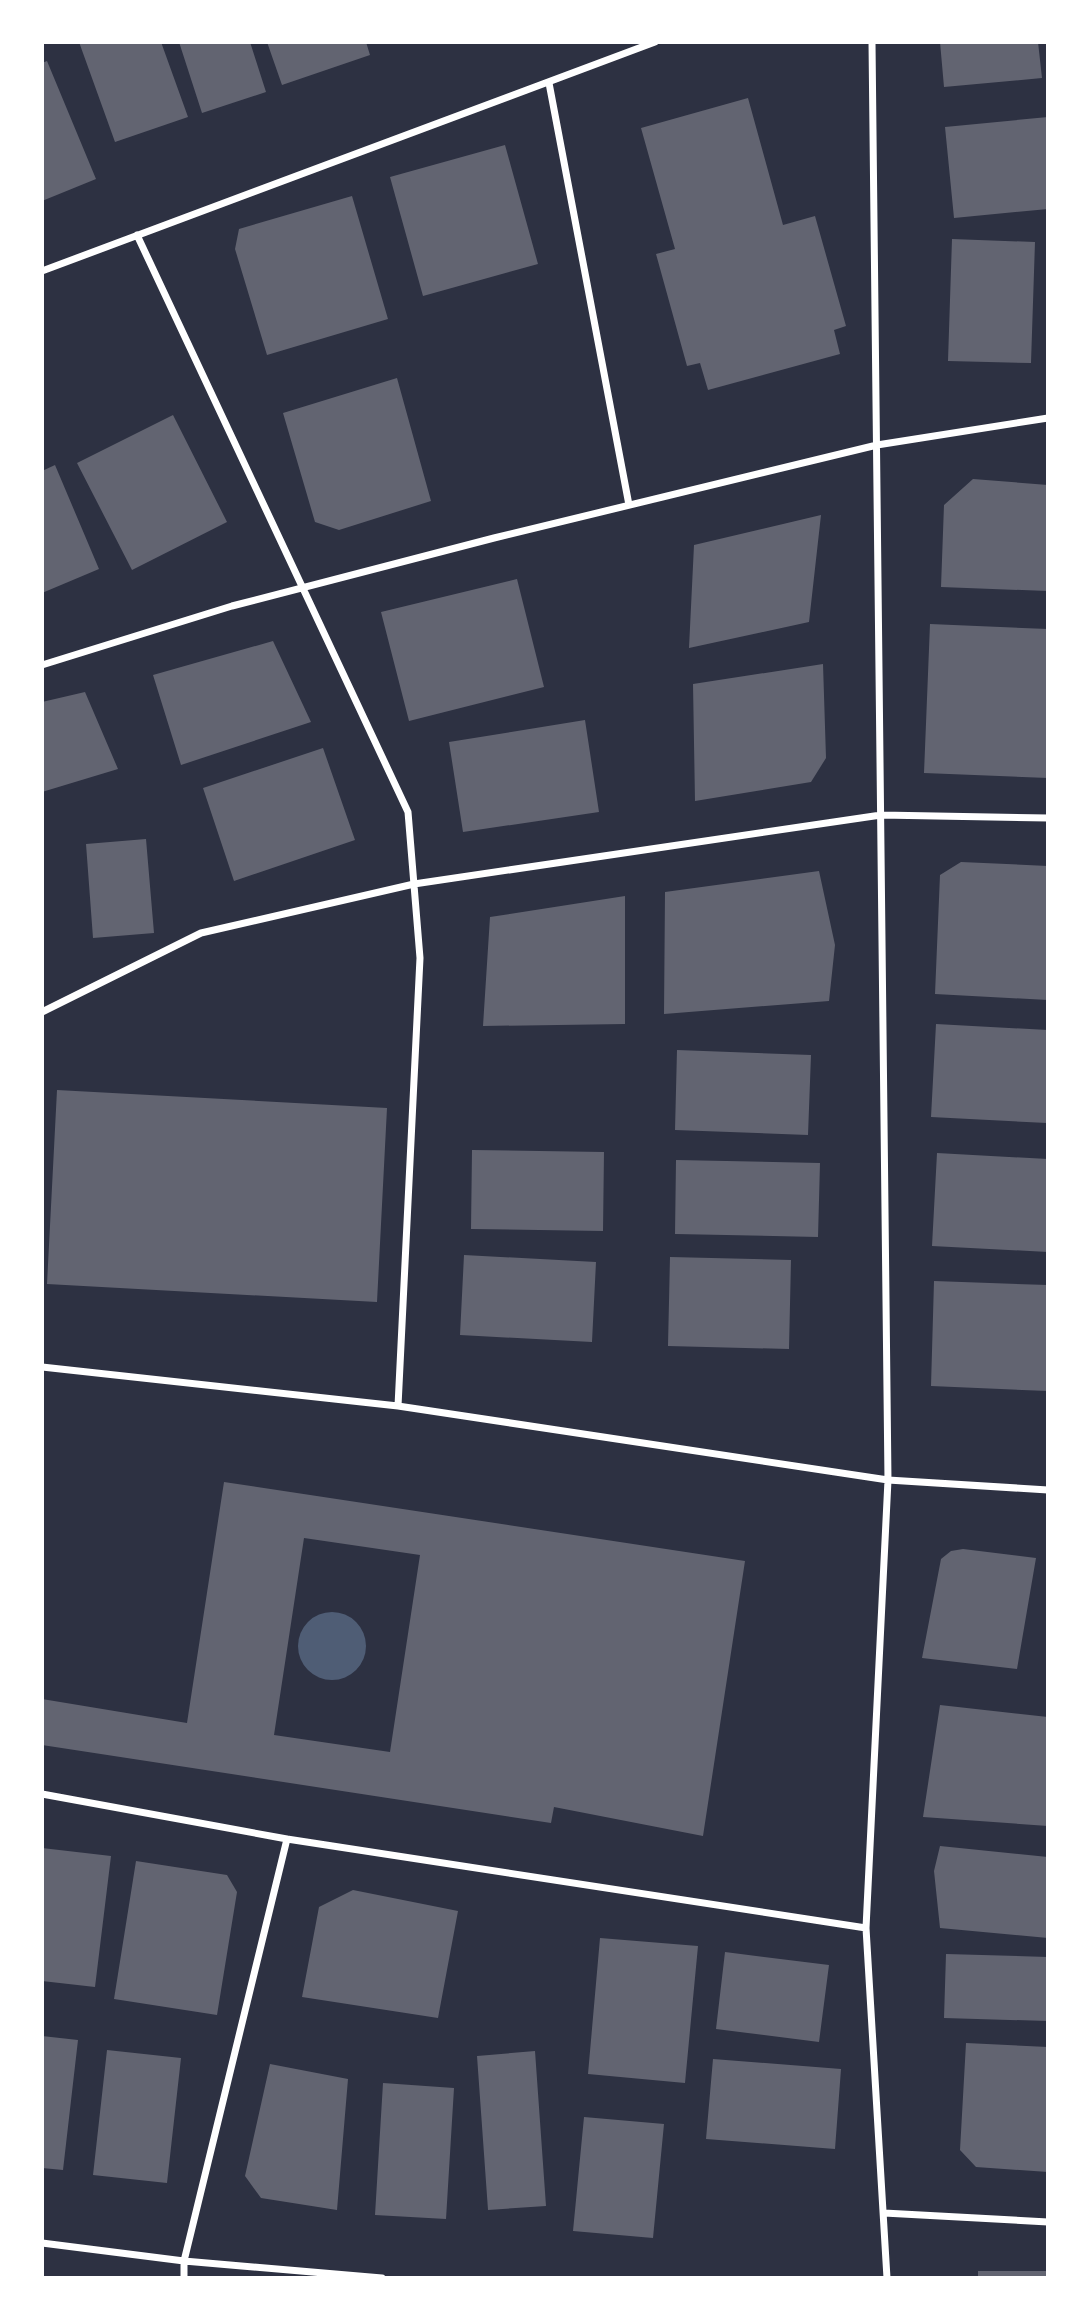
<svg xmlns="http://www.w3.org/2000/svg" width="1090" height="2320" viewBox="0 0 1090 2320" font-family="'DejaVu Sans',sans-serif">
	<rect width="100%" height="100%" fill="#2d3142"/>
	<!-- water -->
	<path fill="#4f5d75" d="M298 1646a34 34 0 1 1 68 0a34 34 0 1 1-68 0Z"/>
	<!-- building -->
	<path fill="#626471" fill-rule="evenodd" d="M79 42H161L188 117 115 142Z
		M179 42H250L266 92 202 113Z
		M267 42H366L370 55 282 85Z
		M940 42H1038L1042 78 944 87Z
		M47 61 96 179 42 201V63Z
		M748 98 783 225 815 216 846 326 834 330 840 354 708 390 700 363 687 366 656 254 675 249 641 128Z
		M1048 117V209L954 218 945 127Z
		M505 145 538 264 423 296 390 177Z
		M352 196 388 319 267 355 235 249 239 229Z
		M952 239 1035 242 1031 363 948 361Z
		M397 378 431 501 339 530 315 522 283 413Z
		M173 415 227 522 132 570 77 463Z
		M55 465 99 569 42 593V471Z
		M973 479 1048 485V591L941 587 944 505Z
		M821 515 809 622 689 648 694 545Z
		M517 579 544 687 409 721 381 612Z
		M930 624 1048 629V778L924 773Z
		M273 641 311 722 181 765 153 675Z
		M823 664 826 758 811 782 695 801 693 684Z
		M85 692 118 769 42 792V702Z
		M585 720 599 812 463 832 449 742Z
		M323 748 355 840 234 881 203 788Z
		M146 839 154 933 93 938 86 844Z
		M961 862 1048 866V1000L935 994 940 875Z
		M819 871 835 945 829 1001 664 1014 665 892Z
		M625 896V1024L483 1026 490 917Z
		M936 1024 1048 1030 1047 1123 931 1117Z
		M677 1050 811 1055 808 1135 675 1130Z
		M57 1090 387 1108 377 1302 47 1284Z
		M472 1150 604 1152 603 1231 471 1229Z
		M937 1153 1048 1159V1252L932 1246Z
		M676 1160 820 1163 818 1237 675 1234Z
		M464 1255 596 1262 592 1342 460 1335Z
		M670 1257 791 1260 789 1349 668 1346Z
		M934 1281 1048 1285V1391L931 1386Z
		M224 1482 745 1561 703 1836 554 1807 551 1823 42 1745V1699L187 1723ZM304 1538 420 1555 390 1752 274 1735Z
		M963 1549 1036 1558 1017 1669 922 1658 941 1559 951 1551Z
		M940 1705 1048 1717V1826L923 1817Z
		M940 1846 1048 1857V1938L940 1928 934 1871Z
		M42 1848 111 1856 95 1987 42 1981Z
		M136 1861 227 1875 237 1892 217 2015 114 1999Z
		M353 1890 458 1911 438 2018 302 1997 319 1907Z
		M600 1938 698 1946 685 2083 588 2074Z
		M725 1952 829 1965 819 2042 716 2029Z
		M946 1954 1048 1957V2021L944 2018Z
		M42 2036 78 2040 63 2170 42 2168Z
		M966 2043 1048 2047V2172L976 2167 960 2150Z
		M107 2050 181 2058 167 2183 93 2175Z
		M535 2051 546 2206 488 2210 477 2056Z
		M713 2059 841 2069 835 2149 706 2139Z
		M270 2064 348 2079 337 2210 261 2198 245 2176Z
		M383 2083 454 2088 446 2219 375 2215Z
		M584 2117 664 2124 653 2238 573 2231Z
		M978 2271H1048V2278H978Z"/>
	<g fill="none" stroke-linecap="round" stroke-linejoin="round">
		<!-- minor -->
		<path stroke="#fff" stroke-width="7" d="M872 42 888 1480 866 1928 887 2278
			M549 83 629 505
			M137 235 408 812 420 958 398 1406
			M42 271 655 42
			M42 665 232 606 494 538 877 445 1048 418
			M42 1012 201 933 414 884 881 815 1048 818
			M42 1367 398 1406 888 1480 1048 1490
			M42 1794 287 1839 866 1928
			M884 2213 1048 2222
			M42 2243 184 2261 382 2278
			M184 2278V2261L287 1839"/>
	</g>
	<!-- border -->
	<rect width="1090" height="2320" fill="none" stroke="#ffffff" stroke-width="88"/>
</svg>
